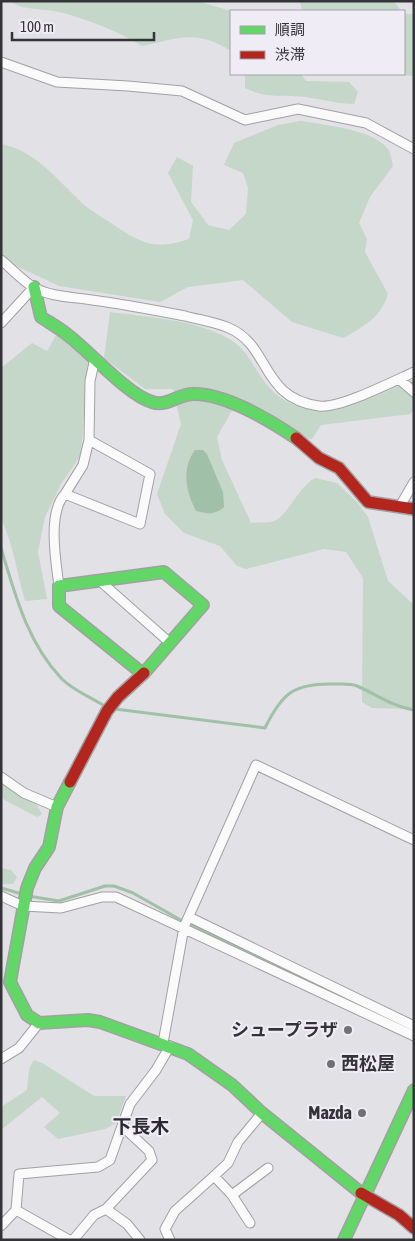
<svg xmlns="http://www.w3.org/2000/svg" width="415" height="1241" viewBox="0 0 415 1241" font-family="'Asap Condensed','Noto Sans JP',sans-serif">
	<rect width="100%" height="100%" fill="#e2e1e6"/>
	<!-- green -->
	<path fill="#c4d7c9" d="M10 1H197L231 11V51C197 29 179 38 142 46 117 31 88 19 59 12 42 8 24 11 10 1Z
		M300 1H394L401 11H302Z
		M414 11V76L388 74H404V14H412Z
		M245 74H301L306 81 349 82 358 92 354 104C339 104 326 100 311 98 284 93 272 101 245 88Z
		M301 121C324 125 372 129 387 148 391 152 392 161 393 166L370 197 359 223 367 239 365 252 388 294C381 318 363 327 343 338L292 322 243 280 188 287 160 302 59 286 12 264 1 255V144C34 150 57 179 80 201 88 209 99 215 108 221 138 241 152 252 189 239L193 220 168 173 177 157 193 166 191 202 208 225 229 230 246 214 248 188 243 173 224 165 234 143 278 125Z
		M110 312C147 317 187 319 222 335 250 349 250 364 267 385 308 433 368 400 414 379V410L410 414 321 425 312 439 305 438 246 401 231 412 217 437 222 460 251 523C258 522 265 523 271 522 287 519 297 488 315 478L337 483 357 502 368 517 388 581 414 605V709L372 708 362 702 363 578 346 552 324 549 246 569 237 566 220 546 184 533 165 514 157 494 181 424 173 389H145L104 358Z
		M57 334 88 359 81 455 61 484 45 517 38 552 47 599 25 601C17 573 13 544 1 518V368L32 343 47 351Z
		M1 783 37 805 42 814 37 817 1 798Z
		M1 868 11 870 17 877 13 884H1Z
		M34 1060 44 1064 94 1096H126L116 1123 105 1129 58 1139 44 1127 60 1113 42 1097 1 1130V1107L27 1090 29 1069Z"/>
	<!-- water -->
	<path fill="#a0c1a8" d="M195 450H203L207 454 223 492 224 507C215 515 208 514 196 511 186 492 181 469 195 450Z"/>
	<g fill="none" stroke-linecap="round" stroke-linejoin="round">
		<!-- stream -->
		<path stroke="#a0c1a8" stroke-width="3" d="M1 548C15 594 27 642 61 678 71 689 90 697 103 705
			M115 709 265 728C282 693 294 683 334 684 341 684 350 683 357 686 376 694 393 707 414 710
			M1 888 22 894
			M28 896 59 901 105 886H114L133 893 179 919 355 1002"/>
		<defs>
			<path id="street" d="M1 62 57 82 128 86 182 91 245 120 298 109 366 123 414 149
				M1 260C12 269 22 280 33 287 50 297 73 297 92 300 123 304 154 310 185 316 200 320 215 322 229 328 271 346 260 398 319 406 339 409 394 381 414 372
				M1 323 34 287
				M399 379 414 392
				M89 440 90 381 95 358
				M400 506 414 482
				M100 581 169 642
				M59 586C56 562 47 513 65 494L140 524 150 474 89 440 83 465 65 494
				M1 777 24 793 57 807
				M1 896 23 906 61 908 102 897H116L414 1036
				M189 917 414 1026
				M163 1043 184 927 256 765 414 840
				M1 1059 19 1048 39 1023
				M214 1176 228 1163 238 1142 262 1113
				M106 1209 127 1224 140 1240
				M16 1210 19 1174 98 1167 110 1160 122 1126
				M250 1223 232 1195 268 1168
				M1 1226 16 1210 69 1240
				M71 1240 74 1239 94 1215 106 1209 152 1160 149 1151 122 1126 130 1104 156 1070 170 1046
				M170 1240 165 1229 175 1211 214 1176 232 1195"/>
			<path id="fast" d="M34 287 41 317C50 323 61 329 69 336 91 353 128 395 152 402 167 407 177 395 192 394 223 392 271 421 296 438
				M143 674 59 606V586L164 572 203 605 144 673
				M70 782 57 807 49 847 35 868 27 888 10 982 27 1015 39 1023 88 1020 100 1022 188 1054 232 1085 262 1113 361 1193
				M344 1240 414 1090"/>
			<path id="jam" d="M296 438 319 458 339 468 368 502 414 509
				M70 782 107 711 118 697 144 673
				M361 1193 399 1215 414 1228"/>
		</defs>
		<!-- street casing -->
		<use href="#street" stroke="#a1a0a3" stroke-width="11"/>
		<!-- fast casing -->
		<use href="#fast" stroke="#a1a0a3" stroke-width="14"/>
		<!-- jam casing -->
		<use href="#jam" stroke="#a1a0a3" stroke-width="14"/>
		<!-- street -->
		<use href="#street" stroke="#fbfafb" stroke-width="9"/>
		<!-- fast -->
		<use href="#fast" stroke="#63d668" stroke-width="11"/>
		<!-- jam -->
		<use href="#jam" stroke="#b3261e" stroke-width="11"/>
	</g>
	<!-- markers -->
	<g fill="#717074" stroke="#efecf6" stroke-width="2">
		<circle cx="348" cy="1030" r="5"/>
		<circle cx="331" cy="1064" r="5"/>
		<circle cx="362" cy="1113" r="5"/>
	</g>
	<g text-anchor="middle" stroke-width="4" stroke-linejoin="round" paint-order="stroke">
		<!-- poi labels -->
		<g font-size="18" font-weight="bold" fill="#343337" stroke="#efecf6" text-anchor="end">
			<text x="338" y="1036">シュープラザ</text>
			<text x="341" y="1070" text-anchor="start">西松屋</text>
			<text x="352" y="1119">Mazda</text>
		</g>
		<!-- neighbourhood labels -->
		<g font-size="19" font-weight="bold" fill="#2b2a30" stroke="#efecf6">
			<text x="141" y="1133">下長木</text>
		</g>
	</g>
	<!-- border -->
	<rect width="415" height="1241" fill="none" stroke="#343337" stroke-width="5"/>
	<!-- legend -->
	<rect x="230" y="10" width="175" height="65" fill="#efecf6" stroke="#a4a2aa"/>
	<rect x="240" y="26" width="25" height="8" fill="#63d668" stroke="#a4a2aa"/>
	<text x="275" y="35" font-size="15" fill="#343337">順調</text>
	<rect x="240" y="51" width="25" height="8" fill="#b3261e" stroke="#a4a2aa"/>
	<text x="275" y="60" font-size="15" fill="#343337">渋滞</text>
	<!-- scale -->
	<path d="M12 32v8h142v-8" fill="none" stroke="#343337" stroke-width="2.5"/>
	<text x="20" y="32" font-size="15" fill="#343337" stroke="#efecf6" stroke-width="4" paint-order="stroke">100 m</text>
</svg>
